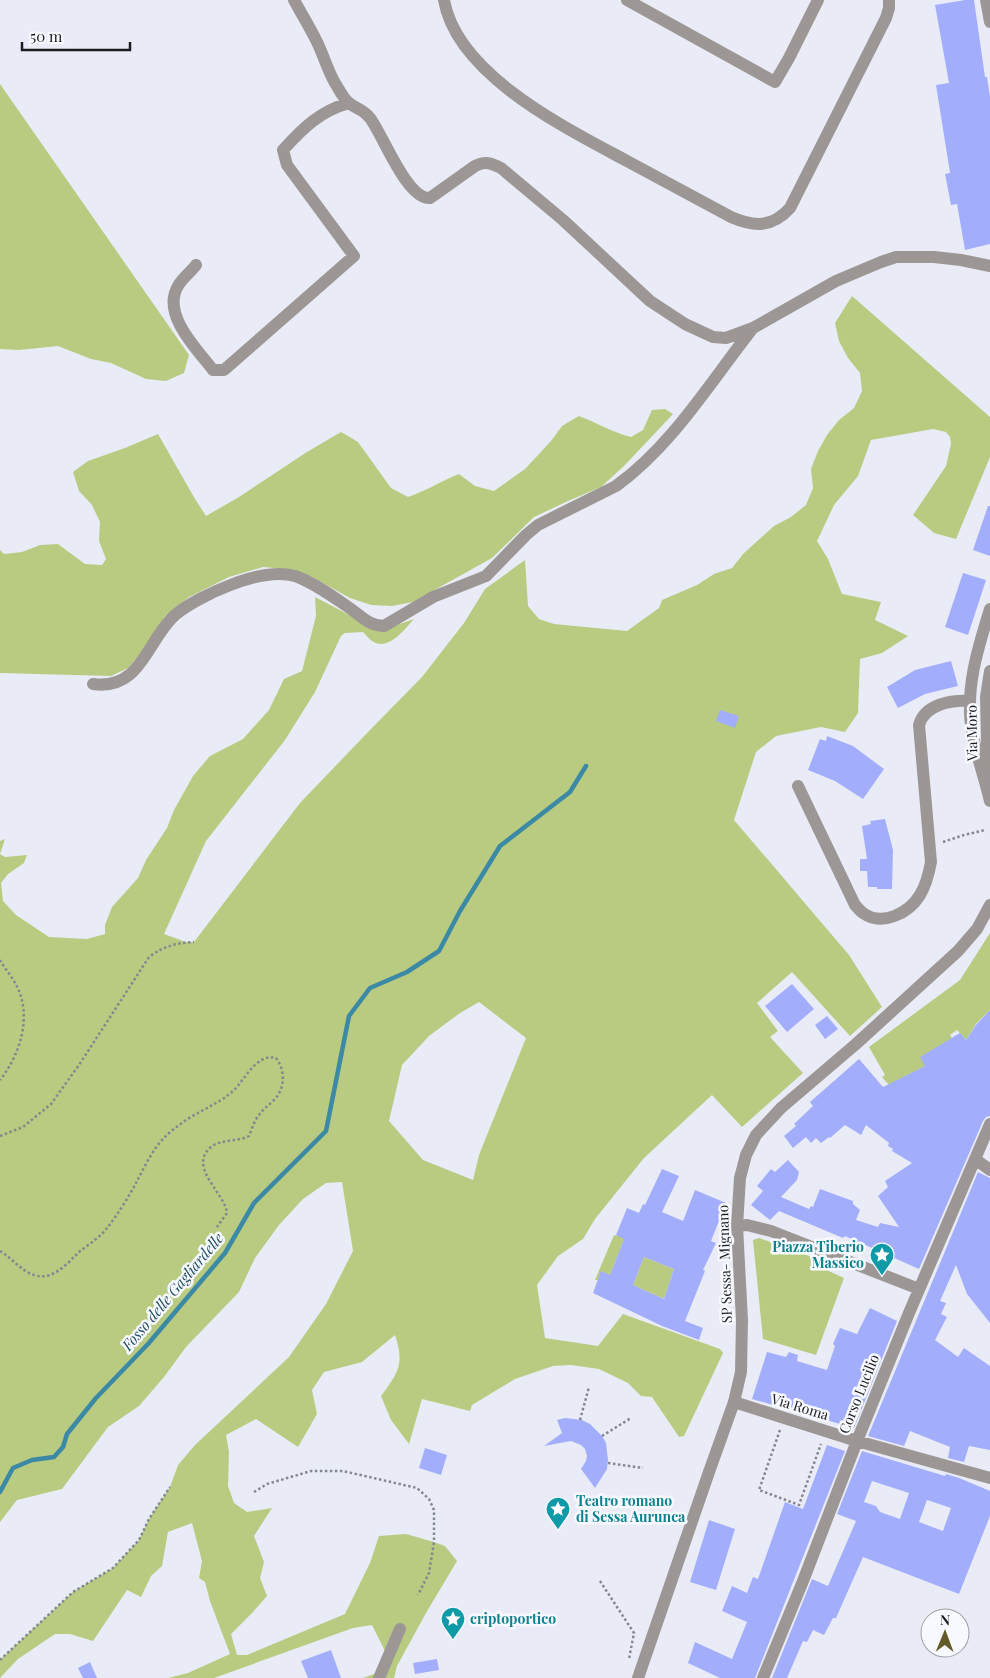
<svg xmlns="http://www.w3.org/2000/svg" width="990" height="1678" viewBox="0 0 990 1678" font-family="'Playfair Display',serif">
	<rect width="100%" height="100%" fill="#e9ecf7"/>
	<!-- green -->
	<path fill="#b9cb81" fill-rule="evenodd" d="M0 84 189 355 184 373 166 381 146 379 111 363 91 359 58 346 19 350 0 349Z
		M852 296 990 417V457L956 539 934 533 913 515 946 466 951 444 950 437 946 432 933 429 871 440 858 476 834 505 817 541 828 559 842 594 881 602 875 620 908 636 882 653 860 659 858 713 845 732 821 727 776 736 756 752 734 820 849 955 882 1007 850 1036 792 972 757 1003 778 1031 770 1037 803 1073 742 1127 712 1095 644 1158 595 1219 583 1239 558 1256 537 1285 545 1338 598 1346 623 1314 720 1349 723 1353 684 1436 679 1437 652 1397 641 1396 628 1383 599 1369 571 1365 553 1366 515 1379 472 1405 470 1411 422 1399 409 1444 391 1420 381 1396C398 1373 405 1364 395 1335L362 1362 324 1372 312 1390 317 1414 298 1447 256 1419 226 1435 229 1452 228 1486 234 1503 247 1512 272 1508 254 1536 264 1562 260 1578 267 1596 253 1612 231 1634 237 1655H247L345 1614 370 1563 379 1536 406 1534 434 1542 445 1546 457 1561 426 1613 397 1666 394 1678H363L377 1673 385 1651 372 1625 353 1628 214 1678H168L188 1673 230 1654 210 1601 205 1582 199 1578 202 1561 192 1523 168 1532 162 1566 151 1576 141 1597 127 1590 93 1641 70 1634H55L18 1659 0 1678V1660L4 1656 73 1592 113 1568 139 1540 149 1519 170 1487 178 1465 195 1445 289 1357 326 1304 353 1251 342 1182 326 1183 303 1199 279 1225 255 1258 239 1292 186 1347 164 1377 139 1406 108 1427 62 1489 17 1500 0 1522V841L5 839 0 854 5 857 27 855 24 863 8 874 1 883 3 901 16 915 49 937 87 939 105 934V925L112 907 138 878 146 860 167 828 174 810 193 776 210 756 243 739 269 710 284 679 302 671 316 616 315 597 380 631 414 619C405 629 388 652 372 641 369 639 366 635 363 632L345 633 341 636 315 692 285 740 206 841 164 934 186 942H194L300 803 369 731 422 677 464 623 485 589 525 560 528 606 539 619 554 624 627 631 659 608 662 600 697 585 714 574 732 568 744 553 774 526 791 517 806 505 813 488 811 469 818 451 827 435 839 420 854 408 862 391 860 373 848 358 839 341 835 323ZM479 1002 526 1038 479 1155 473 1180 423 1160 389 1121 402 1065 429 1036 460 1013Z
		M665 409 673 414 624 466 601 487 568 501 534 517 492 558 413 602 392 606 371 605 350 598 312 577 287 569 263 567 229 577 189 597 165 616 140 654 128 668 111 676 0 673V550L4 554 22 552 40 545 58 544 85 564 102 565 106 559 99 541 100 522 92 505 79 491 73 472 88 461 125 448 158 434 195 499 206 516 239 497 307 452 341 432 358 442 391 488 408 497C426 491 441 481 459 474L475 486 494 491 525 469 551 441 562 426 579 416C598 423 611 432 631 437L643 430 652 410Z
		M990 933V1010L976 1024 966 1040 957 1030 950 1035 952 1038 925 1066 889 1085 882 1077 885 1075 869 1047 960 980Z
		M618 1234 625 1237 610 1275 602 1272 598 1280H595L614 1235 618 1236Z
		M759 1238 823 1261 820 1267 844 1278 816 1355 763 1339 753 1240Z
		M644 1257 674 1269 664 1299 633 1285Z"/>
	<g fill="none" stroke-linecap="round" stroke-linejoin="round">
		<!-- stream -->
		<path stroke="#3b89a5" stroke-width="4.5" d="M0 1492 13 1468 32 1460 54 1457 63 1447 67 1434 96 1398 148 1344 225 1253 254 1203 326 1131 349 1016 370 988 407 972 439 951 460 911 500 846 570 792 586 766"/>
	</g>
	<!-- building -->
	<path fill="#a2aefc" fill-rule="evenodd" d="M965 0H974L985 77H987L990 96V244L965 250 957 204 951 205 945 174 950 173 936 85 949 83 935 5Z
		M988 506H990V556L973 550Z
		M963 573 986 580 968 635 945 627Z
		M951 661 958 686 925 694 898 708 887 687 915 670Z
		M720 710 739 716 735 728 716 721Z
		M827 736 853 746 884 769 863 799 835 781 808 770 820 739 826 741Z
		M885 819 893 850 892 889H877V887H868L867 871H860V859H867L862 826 871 824 870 821Z
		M792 984 814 1009 787 1032 765 1006Z
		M990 1010V1116L986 1117 983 1121 919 1269 845 1236 843 1238 779 1211 770 1220 751 1205 763 1191 757 1186 771 1169 775 1172 788 1160 799 1172 797 1180 781 1197 809 1209 811 1206 813 1207 820 1189 853 1201V1204L860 1210 856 1220 878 1227 880 1223 899 1227 878 1196 888 1187 885 1181 912 1163 892 1151 893 1149 888 1146 889 1143 866 1125 861 1135 845 1125 830 1138 829 1137 821 1143 816 1138 811 1143 806 1137 793 1148 784 1136 796 1126 794 1124 813 1106 810 1102 859 1059 883 1087 925 1066 920 1057 960 1033 966 1040 976 1025Z
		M827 1016 838 1029 825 1039 815 1025Z
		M662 1169 679 1176 662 1212 683 1221 695 1190 726 1203 711 1241 716 1243 703 1270 705 1271 685 1321 703 1328 699 1340 662 1326 593 1293 601 1271 610 1275 624 1239 616 1235 627 1208 639 1213 643 1204 645 1205ZM644 1257 674 1269 664 1299 633 1285Z
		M978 1172 990 1178V1323L967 1294 956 1265 940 1301 946 1303 941 1314 947 1317 935 1340 958 1357 964 1348 990 1366V1450L969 1446 964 1462 948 1458 950 1447 910 1431 904 1446 868 1436Z
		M870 1308 897 1321 854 1428 752 1399 767 1352 786 1357 789 1352 798 1355 797 1361 827 1370 835 1346 833 1344 840 1328 857 1334Z
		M565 1418 582 1420 590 1424 602 1436 606 1443 608 1460 607 1469 595 1488 581 1469 586 1461 587 1456 585 1449 581 1445 571 1441 544 1446 562 1433 557 1420Z
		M827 1445 845 1451 755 1678H720L688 1663 695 1642 732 1659 747 1622 722 1611 732 1586 747 1593 753 1577 758 1579 785 1502 803 1509Z
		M425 1448 447 1455 441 1475 419 1468Z
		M862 1451 945 1476 946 1474 959 1478 990 1491V1516L959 1594 863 1557 836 1618H833L824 1635 813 1630 807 1642 803 1641 787 1678H772L812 1579 828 1586 856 1521 837 1514ZM872 1481 909 1493 900 1519 880 1512 876 1506 864 1502ZM927 1500 951 1508 943 1531 919 1522Z
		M709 1520 735 1529 716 1590 690 1582Z
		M331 1650 341 1678H308L301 1661Z
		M437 1659 439 1670 415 1674 413 1663Z
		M90 1662 97 1678H83L78 1668Z"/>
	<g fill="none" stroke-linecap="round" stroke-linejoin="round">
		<!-- path -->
		<path stroke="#85878e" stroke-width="2.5" stroke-dasharray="2.5 2.5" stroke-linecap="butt" d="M943 842 964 835 985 830
			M0 960C4 968 11 975 15 983 33 1013 21 1054 0 1080
			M0 1136 23 1127 51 1104 79 1065 149 957C164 946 176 943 194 942
			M0 1251C12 1258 21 1271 34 1275 51 1281 65 1266 76 1255 85 1246 99 1239 107 1228 118 1214 128 1198 136 1183 144 1168 152 1150 164 1138 173 1129 186 1119 198 1113 210 1106 222 1101 233 1091 245 1080 256 1053 276 1058 286 1071 285 1090 273 1101 268 1106 263 1109 259 1115 254 1121 252 1129 249 1136 237 1142 221 1139 211 1147 187 1167 225 1193 227 1213L217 1227
			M580 1420 589 1387
			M780 1430 759 1490 799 1505 821 1444
			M602 1436 631 1418
			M608 1463 643 1468
			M254 1492 267 1484 311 1471H343L417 1488 429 1499 434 1510V1542L429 1573 418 1595
			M600 1581 634 1633 629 1659
			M0 1660 73 1592 113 1568 139 1540 149 1519 170 1487"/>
		<!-- minor -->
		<path stroke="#9c9794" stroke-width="12" d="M294 0C302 15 311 29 318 44 324 57 328 71 335 83 339 89 343 98 348 102 355 109 362 108 370 118 383 135 407 200 430 198L475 166C486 161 491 163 501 168L563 220 650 301 685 324 713 337 726 338 753 328 836 281 881 262 896 257H934L961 260 990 266
			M444 0C457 75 566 128 627 161 661 179 696 198 731 217 754 227 772 228 790 208L886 18 889 8V0
			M627 0 775 82 789 58 818 0
			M196 265C191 272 182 278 178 286 161 314 197 349 213 370H224L354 256 287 165 283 150C303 128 320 111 349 103
			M93 684C141 691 147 640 175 615 188 604 212 592 228 586 248 578 274 570 295 576 313 582 335 598 351 609 362 617 370 626 384 626L433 597 486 576 526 535 538 525 616 486C672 446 711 381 753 328
			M988 785 986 697 990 671
			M798 786 855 905C857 907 860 911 863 913 882 927 909 913 920 895 926 885 929 873 931 862L919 725C925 704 951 700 970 701
			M975 1159 990 1170
			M737 1226 747 1225 771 1231 919 1289
			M734 1402 857 1441 990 1478
			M379 1678 400 1629
			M763 1678 803 1581 857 1441 909 1313 990 1124"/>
		<!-- tertiary -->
		<path stroke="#9c9794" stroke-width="12" d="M986 0 990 22
			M990 609C978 648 966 685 971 726 975 751 984 776 990 801
			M638 1678 709 1472 734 1402 741 1372 742 1320 737 1226 740 1178 746 1155 756 1135 781 1108 856 1044 958 951 977 929 990 905"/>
	</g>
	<!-- icons -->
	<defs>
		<symbol id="sight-pin" viewBox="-11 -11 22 30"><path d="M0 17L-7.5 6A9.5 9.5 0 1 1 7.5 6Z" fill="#0f9aa8" stroke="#f8f9fe"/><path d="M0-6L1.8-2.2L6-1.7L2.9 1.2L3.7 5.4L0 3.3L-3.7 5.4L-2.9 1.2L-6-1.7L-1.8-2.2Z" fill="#fff"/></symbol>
	</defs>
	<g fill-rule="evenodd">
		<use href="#sight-pin" x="868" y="1241" width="28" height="38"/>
		<use href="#sight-pin" x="544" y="1495" width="28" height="38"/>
		<use href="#sight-pin" x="439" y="1605" width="28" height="38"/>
	</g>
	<g text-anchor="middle" stroke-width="5" stroke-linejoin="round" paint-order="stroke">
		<!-- street labels -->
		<g font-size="14" fill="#1b1c20" stroke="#f8f9fe">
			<text transform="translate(972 733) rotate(-91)" y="5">Via Moro</text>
			<text transform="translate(725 1264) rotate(-92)" y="5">SP Sessa- Mignano</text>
			<text transform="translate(859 1394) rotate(-68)" y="5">Corso Lucilio</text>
			<text transform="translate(800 1407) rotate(17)" y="5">Via Roma</text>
		</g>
		<!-- culture labels -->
		<g font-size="14" font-weight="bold" fill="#0d838f" stroke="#f8f9fe" text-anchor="start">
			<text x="864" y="1252" text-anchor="end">Piazza Tiberio<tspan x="864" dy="16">Massico</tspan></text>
			<text x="576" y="1506">Teatro romano<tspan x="576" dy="16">di Sessa Aurunca</tspan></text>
			<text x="470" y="1624">criptoportico</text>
		</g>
		<!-- water labels -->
		<g font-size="15" font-style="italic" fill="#235161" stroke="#f8f9fe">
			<text transform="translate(173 1292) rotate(-50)" y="5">Fosso delle Gagliardelle</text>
		</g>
	</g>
	<!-- north arrow -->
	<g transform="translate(945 1633) rotate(1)"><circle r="24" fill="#f8f9fe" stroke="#a0a1a5"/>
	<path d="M0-4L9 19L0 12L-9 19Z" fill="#625b28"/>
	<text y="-8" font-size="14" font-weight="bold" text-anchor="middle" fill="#1b1c20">N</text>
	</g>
	<!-- scale -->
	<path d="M22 42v8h108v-8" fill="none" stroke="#1b1c20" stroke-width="2.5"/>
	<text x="30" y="42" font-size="15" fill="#1b1c20" stroke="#f8f9fe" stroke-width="4" paint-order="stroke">50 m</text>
</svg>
